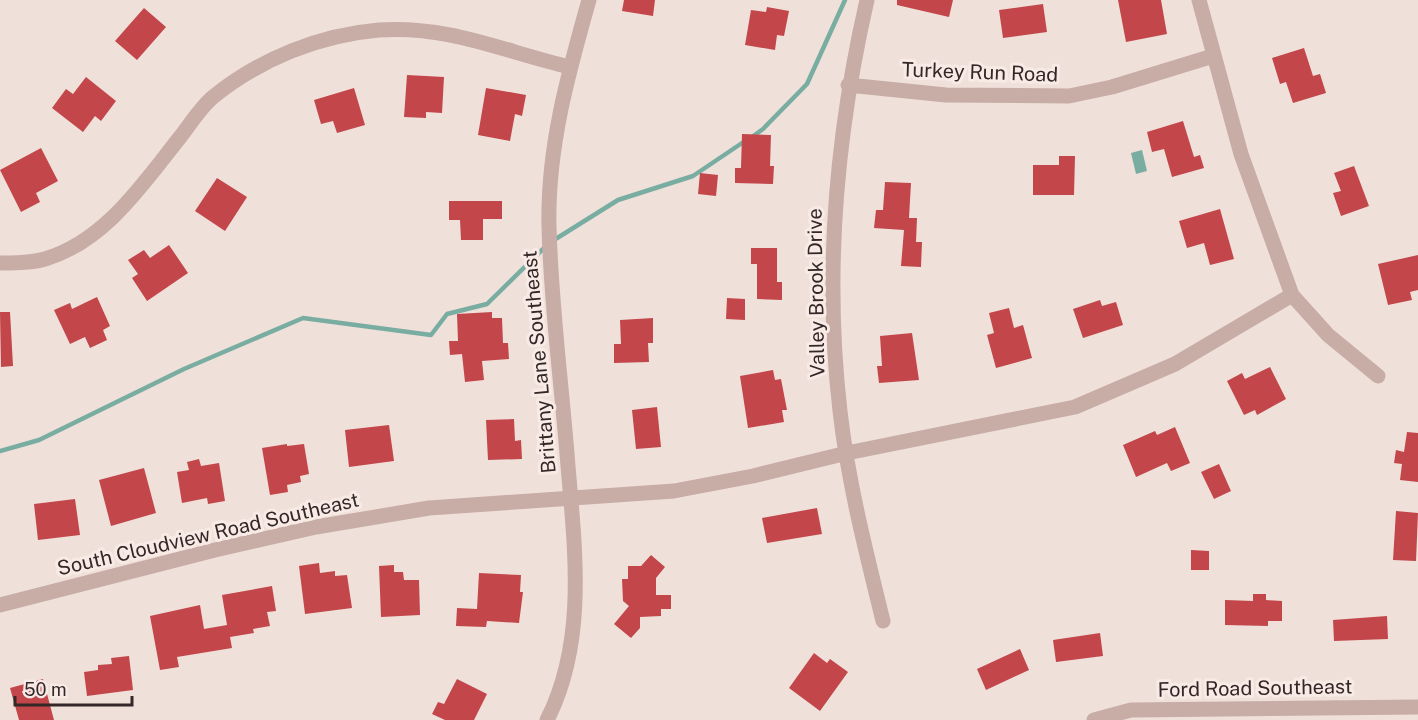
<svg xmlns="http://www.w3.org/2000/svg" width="1418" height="720" viewBox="0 0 1418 720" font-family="'Public Sans',sans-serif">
	<rect width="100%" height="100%" fill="#f0e0da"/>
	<!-- water -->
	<path fill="#7aada1" d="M1142 150 1147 171 1136 174 1131 153Z"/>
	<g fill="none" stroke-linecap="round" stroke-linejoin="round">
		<!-- stream -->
		<path stroke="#7aada1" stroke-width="4.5" d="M752 137 763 129 807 84 845 0
			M554 240 618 200 693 176 745 141
			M0 451 39 440 184 369 303 318 431 335 447 314 487 304 547 245"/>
	</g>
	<!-- building -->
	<path fill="#c2464a" d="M624 0H655L653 16 622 11Z
		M897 0H953L949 17 897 5Z
		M1118 0H1161L1167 34 1126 42Z
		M1043 4 1047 32 1003 38 999 10Z
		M767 7 789 11 784 36 777 35 775 50 745 45 751 10 766 12Z
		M144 8 166 27 137 60 115 41Z
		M1304 48 1313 76 1320 74 1326 93 1293 103 1286 82 1280 84 1272 58Z
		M407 75 444 77 442 113 426 112V118L404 117Z
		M86 77 116 101 101 121 95 116 83 132 52 108 66 89 73 94Z
		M354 88 365 125 337 133 333 121 321 124 314 100Z
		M486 88 526 95 522 116 515 114 510 141 478 135Z
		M1183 121 1194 157 1200 155 1204 168 1172 177 1164 149 1152 152 1147 132Z
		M742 134 771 135 770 166H774L773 184 735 183V168H741Z
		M41 148 58 181 36 193 40 202 21 212 0 170Z
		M1059 156H1075L1074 195H1033V165H1059Z
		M1354 166 1369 206 1341 216 1333 193 1341 191 1334 173Z
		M700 173 718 175 716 196 698 194Z
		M217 178 247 197 225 231 195 211Z
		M885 182 911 183 909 218H917L916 242H922L921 267 901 266 904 230 874 228 876 210H883Z
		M449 201H502V219H483V240H461L460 220H449Z
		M1220 209 1234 259 1210 265 1204 243 1187 248 1179 221Z
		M169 245 188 273 147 301 132 278 138 274 128 260 144 250 150 258Z
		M751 248H777V282H782V300L757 299V264H751Z
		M1418 255V290L1410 292 1412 300 1388 305 1378 264Z
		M97 297 110 326 103 330 107 340 90 348 85 337 70 344 54 310 70 303 72 309Z
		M727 298 745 299V320L726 319Z
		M1100 300 1102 306 1116 302 1123 325 1083 338 1073 309Z
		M1009 308 1014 328 1023 325 1032 358 996 368 987 335 994 333 989 313Z
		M0 312H10L13 366 1 367Z
		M492 312V318H502L503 343H508L509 359 482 361 484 380 465 382 462 354 450 355 449 341H458L457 314Z
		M653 318V343H648L649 362 614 363V344H621L620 320Z
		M912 333 919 380 879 383 877 366H882L880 336Z
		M1270 367 1286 399 1257 415 1255 410 1244 415 1227 381 1242 373 1245 379Z
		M773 370 775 380 781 379 787 410H782L784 422 748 428 740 376Z
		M657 407 661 447 636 449 632 410Z
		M514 419 515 441 521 440 522 459 488 460 486 420Z
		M389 425 394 461 349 467 345 430Z
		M1175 427 1190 463 1171 471 1167 463 1136 477 1123 445 1155 431 1157 435Z
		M1407 432 1418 433V482L1400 480 1402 464 1394 463 1396 450 1404 452Z
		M287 444V446L304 444 309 474 300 476 301 482 287 485 288 492 270 495 262 448Z
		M199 459 201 466 219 463 225 501 208 504 207 498 182 503 177 472 189 470 187 462Z
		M1219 464 1231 491 1214 499 1201 472Z
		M144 468 156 513 111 526 99 480Z
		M75 499 80 535 38 540 34 504Z
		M817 508 822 534 767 543 762 518Z
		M1396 511 1418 513 1416 561 1393 560Z
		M1191 550 1209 551V570H1191Z
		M651 555 665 567 656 578V595H671V609H661V616L640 617V628L631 638 614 624 629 606 623 601 622 579H628V566H641Z
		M319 563 320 573 335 571V576L347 575 352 608 305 614 299 566Z
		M394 565V572H403L404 580H419L420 615 381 617 379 566Z
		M479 573 521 575 520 592H523L519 623 487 621 486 627 456 626 457 608 477 609Z
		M272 586 276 611 267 612 270 626 253 629 254 633 230 637 232 648 177 657 179 667 160 670 150 616 200 605 204 629 227 625 222 595Z
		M1253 594H1266V600L1282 601V621H1268V626L1225 625V600L1253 601Z
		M1387 616 1388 639 1334 641 1333 620Z
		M1100 633 1103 656 1056 662 1053 640Z
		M1020 649 1029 670 986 690 977 669Z
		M814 653 827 663 830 659 848 672 820 711 789 688Z
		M129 656 133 690 87 696 84 672 98 670V665L112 664 111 658Z
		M43 679 54 720H19L10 688Z
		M457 679 487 694 474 720H445L432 714 438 702 444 704Z"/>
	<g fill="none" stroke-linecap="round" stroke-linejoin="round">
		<!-- minor -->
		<path stroke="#c8aca6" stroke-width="15" d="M867 0C836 135 824 273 840 411 848 482 866 552 883 621
			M1199 0 1241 154 1292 295 1328 335 1378 376
			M848 85 946 95 1069 96 1112 87 1213 56
			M0 263C14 263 32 263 45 259 106 241 144 182 181 136 191 123 201 107 213 97 260 59 319 35 379 30 449 25 505 52 570 67
			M0 605 215 550 316 527 429 508 674 491 753 476 847 453 1075 407 1175 364 1292 295
			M547 720C587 642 575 550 568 466 562 387 551 307 549 227 547 149 568 74 589 0
			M1094 720 1131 710 1418 707"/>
	</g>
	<g text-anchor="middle" stroke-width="6" stroke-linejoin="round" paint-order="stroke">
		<!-- street labels -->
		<g font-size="20" fill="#342727" stroke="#f8ebe6">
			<text transform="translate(980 72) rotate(2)" y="7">Turkey Run Road</text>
			<text transform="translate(816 293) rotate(-91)" y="7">Valley Brook Drive</text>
			<text transform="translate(539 362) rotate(-95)" y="7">Brittany Lane Southeast</text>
			<text transform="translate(208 534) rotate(-13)" y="7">South Cloudview Road Southeast</text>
			<text transform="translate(1255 688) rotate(-1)" y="7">Ford Road Southeast</text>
		</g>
	</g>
	<!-- scale -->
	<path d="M15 696v9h117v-9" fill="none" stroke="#342727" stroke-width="3"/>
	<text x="24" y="696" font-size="18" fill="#342727" stroke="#f8ebe6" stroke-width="4.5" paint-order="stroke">50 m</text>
</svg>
